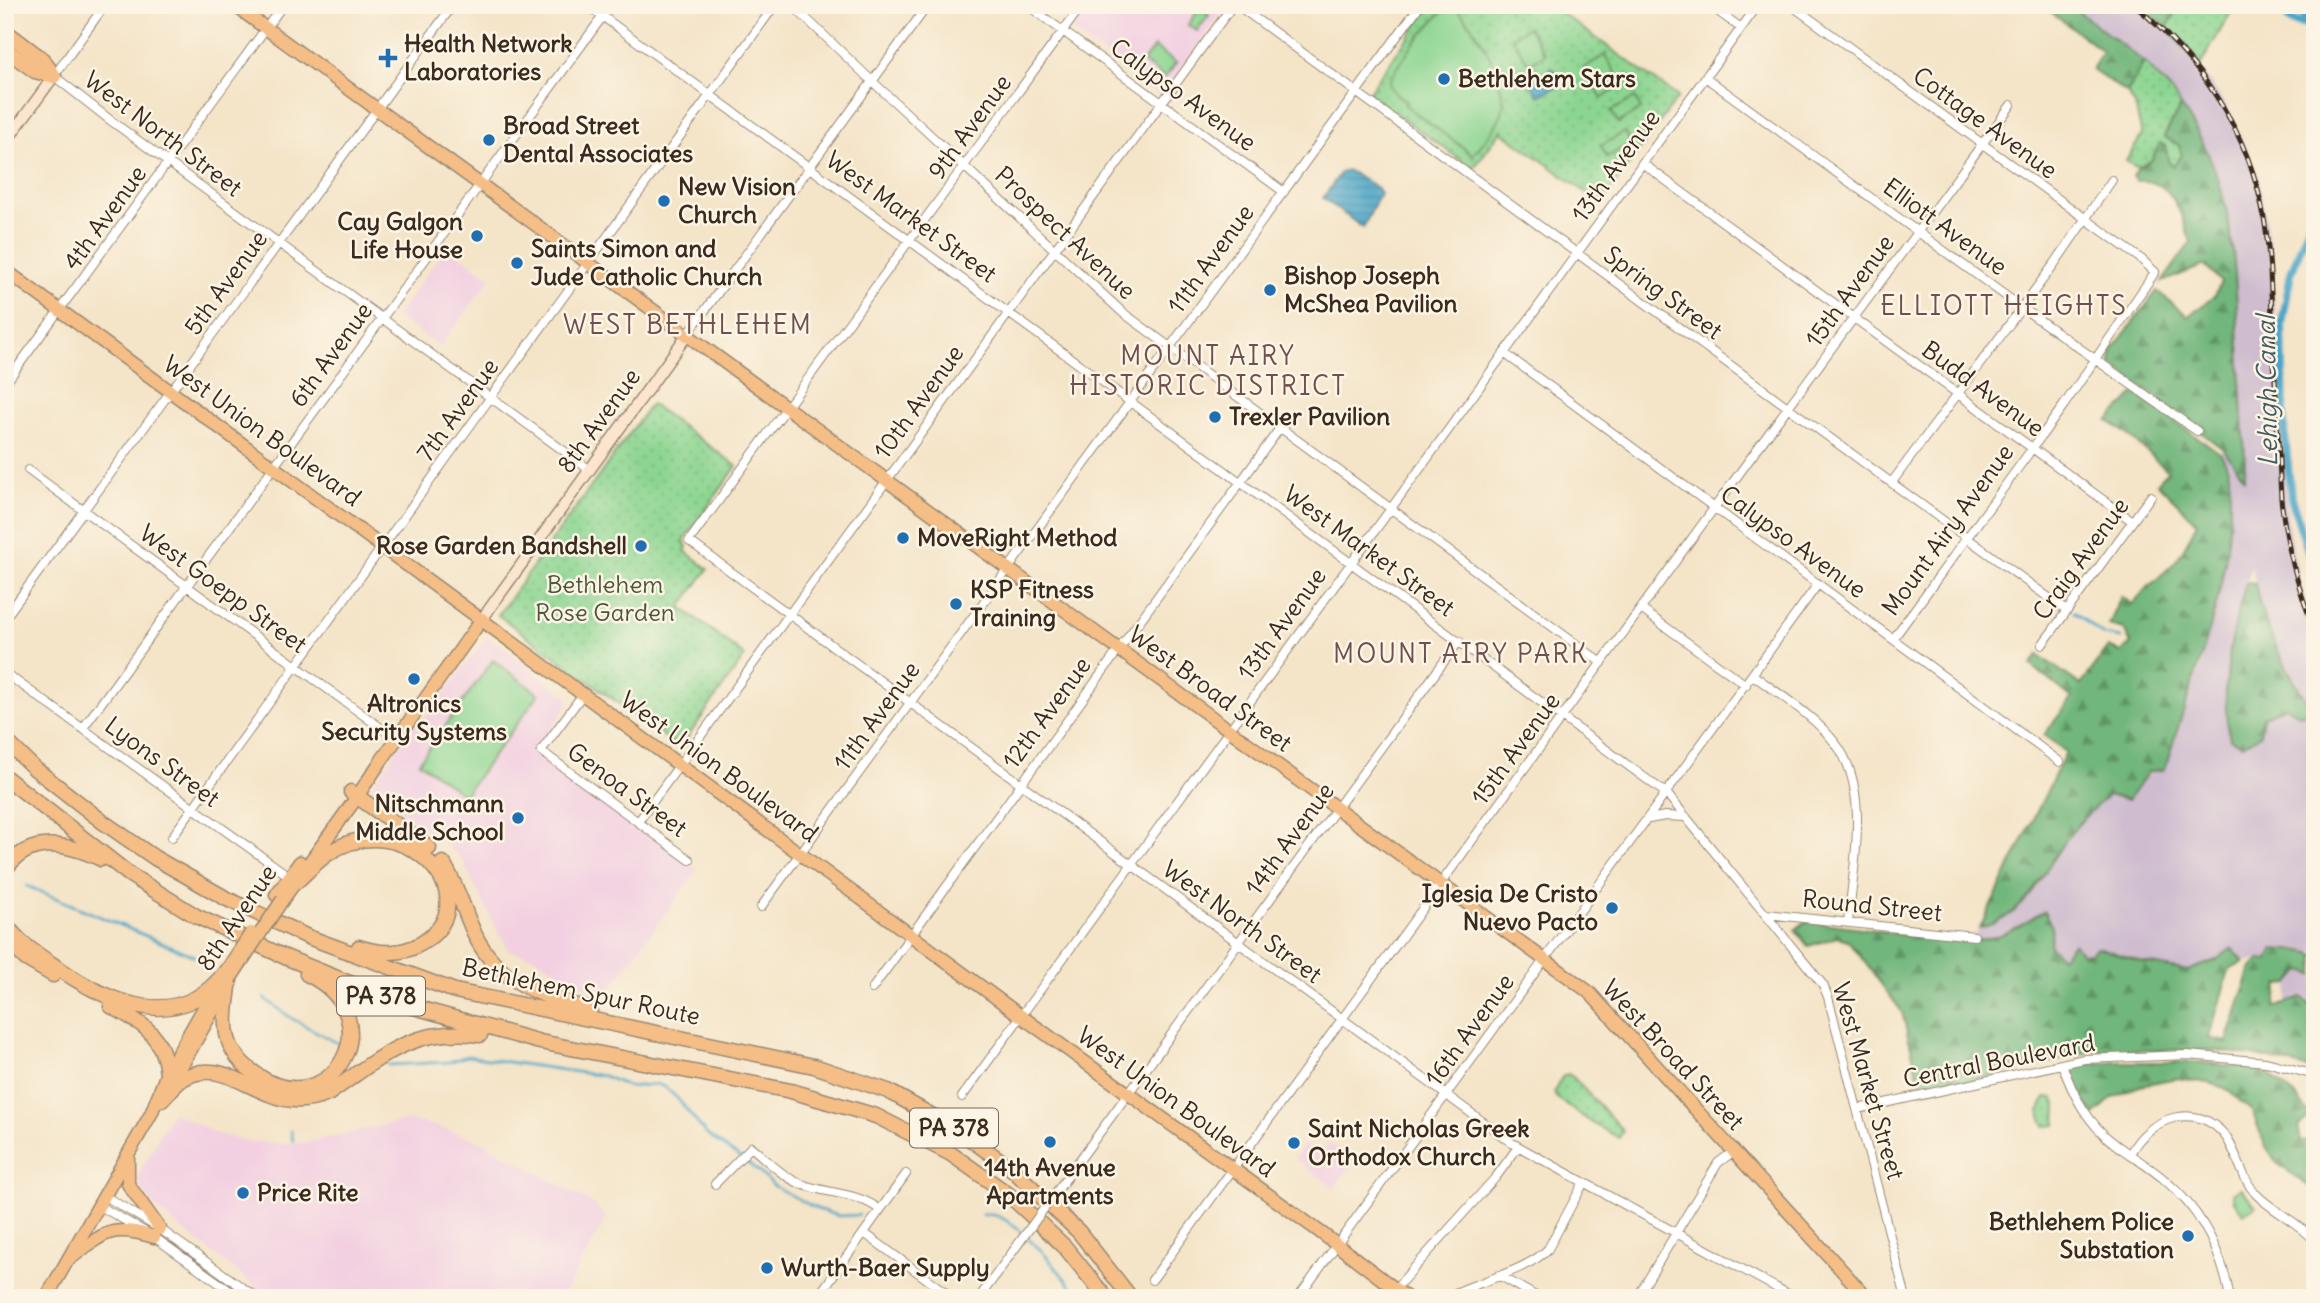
<svg xmlns="http://www.w3.org/2000/svg" width="2320" height="1303" viewBox="0 0 2320 1303" font-family="Delius,sans-serif">
	<defs>
		<pattern id="grass-dots" width="8" height="8" patternUnits="userSpaceOnUse" patternTransform="scale(1.75)"><rect width="8" height="8" fill="#8cd591"/><path d="M2 2h.1M6 6h.1" fill="none" stroke="#7ab77d" stroke-width="1.8" stroke-linecap="round"/></pattern>
		<pattern id="forest-firs" width="22" height="20" patternUnits="userSpaceOnUse" patternTransform="scale(1.75)"><rect width="22" height="20" fill="#71b67b"/><path d="M5 1l3.5 6h-7zM16 11l3.5 6h-7z" fill="#5e9464"/></pattern>
		<pattern id="water-rules" width="6" height="5" patternUnits="userSpaceOnUse" patternTransform="scale(1.75)"><rect width="6" height="5" fill="#4aa6c8"/><path d="M0 2.5h6" fill="none" stroke="#3f87a2"/></pattern>
	</defs>
	<rect width="100%" height="100%" fill="#fcf5e5"/>
	<filter id="ink" filterUnits="userSpaceOnUse"><feTurbulence type="fractalNoise" baseFrequency=".0143" numOctaves="2"/><feDisplacementMap in="SourceGraphic" scale="14" xChannelSelector="R" yChannelSelector="G"/><feConvolveMatrix kernelMatrix="1 2 1 2 8 2 1 2 1" color-interpolation-filters="sRGB"/></filter>
	<filter id="wash" filterUnits="userSpaceOnUse"><feTurbulence type="fractalNoise" baseFrequency=".00686" numOctaves="4" result="noise"/><feDisplacementMap in="SourceGraphic" scale="28" xChannelSelector="R" yChannelSelector="G"/><feGaussianBlur stdDeviation="1.57" result="paint"/><feColorMatrix in="noise" values="0 0 0 0 0 0 0 0 0 0 0 0 0 0 0 0 0 1.4 0 .05"/><feComposite in="paint" operator="in"/></filter>
	<g filter="url(#wash)">
		<rect width="100%" height="100%" fill="#f4e4c8"/>
		<!-- built -->
		<path fill="#f2cfe1" d="M1091 5H1221L1225 9 1161 97 1072 31Z
			M447 246 491 278 440 347 396 316Z
			M486 638 493 640 568 697V704L535 752 690 866 698 869 607 993 580 985 535 957 510 951 493 923 463 861 451 849 371 787 407 735 426 717Z
			M172 1112 217 1134 245 1141 280 1144 307 1142 408 1120 428 1124 479 1140 592 1203 607 1217 562 1298H264L253 1291 256 1287 157 1210 142 1192 138 1182 139 1173Z
			M1330 1143 1354 1161 1334 1188 1294 1158 1305 1145 1320 1154Z"/>
		<!-- railway -->
		<path fill="#cfbdcf" fill-rule="evenodd" d="M2070 5H2140L2162 23 2187 49 2231 113 2260 182 2270 249 2275 310 2285 492 2290 537 2300 583 2315 620V955L2302 949 2290 951 2274 949 2268 960 2260 959 2244 962 2232 948 2216 960 2188 971 2145 963 2097 947 2090 953 2061 958 2050 946 2052 927 2043 912 2027 922 1989 939 1971 941 1980 928 2000 922 2083 817 2110 794 2128 800 2148 772 2165 769 2201 664 2227 556 2230 514 2229 466 2220 453 2223 449 2239 471 2237 295 2232 232 2224 195 2189 117 2170 90 2143 62ZM2252 566 2257 598 2269 634 2287 669 2301 715 2285 706 2263 717 2260 735 2225 699 2237 612Z
			M2301 971 2314 974 2315 973V1010L2302 997 2287 1003 2289 984Z"/>
		<!-- grass -->
		<path fill="url(#grass-dots)" stroke="#648058" stroke-width="2" d="M1431 5H1550L1678 97 1601 203 1501 131 1473 169 1368 93Z
			M2179 5H2235L2200 66 2167 28Z
			M1199 8 1209 15 1197 31 1188 25Z
			M2144 62 2170 90 2181 106 2164 136 2179 145 2182 155 2174 166 2168 161 2166 146 2151 161 2138 168 2126 161 2142 135 2135 105 2127 93Z
			M651 404 737 466 684 540 687 547 685 551 708 569 681 607 745 656 680 748 498 615Z
			M1568 1074 1573 1077 1623 1131 1619 1138 1592 1123 1556 1097 1554 1092 1562 1077Z
			M2046 1097 2053 1098 2057 1106 2056 1125 2045 1126 2039 1111Z
			M2241 1188 2256 1206 2243 1214 2233 1200V1194Z"/>
		<!-- forest -->
		<path fill="url(#forest-firs)" stroke="#56704c" stroke-width="2" d="M2042 5H2070L2144 62 2127 93 2092 70 2102 51Z
			M2140 5H2179L2167 28Z
			M2181 106C2235 183 2234 254 2239 345 2241 389 2245 433 2245 478L2223 449 2111 364 2112 350 2157 291 2188 316 2215 296 2221 282 2205 265 2162 282 2191 242C2180 213 2174 178 2136 181L2133 176 2138 168 2151 161 2160 143 2166 146 2168 161 2173 166 2182 156 2179 145 2164 137Z
			M2133 395H2138L2220 453C2232 470 2229 478 2230 499 2231 594 2191 680 2165 769L2148 772 2128 800 2109 795C2092 809 2078 823 2065 841 2037 879 2031 914 1980 928L2066 752 2044 735 2072 698 2031 665 2038 655 2081 685 2108 647 2121 652 2131 644 2124 629 2109 625 2121 597 2133 604C2144 588 2161 577 2174 563 2184 552 2190 536 2197 523L2157 483 2168 471 2127 434 2108 421Z
			M2246 583 2255 584C2264 632 2287 670 2312 710L2301 715 2285 706 2263 717 2260 735 2242 745 2230 739C2219 692 2232 630 2246 583Z
			M2044 911 2052 927 2050 946 2061 957 2074 943 2082 954 2090 953 2097 947 2145 963 2188 971 2216 960 2232 948 2244 962 2229 970 2209 1038 2227 1042 2251 969 2260 959 2268 960 2274 949C2289 951 2301 948 2315 955L2314 975 2301 971 2289 984 2279 985 2275 1007 2302 997 2315 1010V1070L2253 1055 2208 1050 2096 1051 1922 1092 1902 1012 1848 940 1838 937 1808 946 1795 930 1805 922C1850 924 1894 935 1938 938 1954 940 1970 942 1986 939 2006 935 2027 922 2044 911Z
			M2102 1062H2199L2264 1070 2297 1098 2311 1116 2298 1126 2301 1141 2315 1140V1191L2277 1163 2265 1145 2252 1111 2225 1088 2209 1083 2177 1078 2141 1085 2111 1099 2094 1115 2079 1092 2067 1069Z"/>
		<!-- pitch -->
		<path fill="#8cd591" stroke="#648058" stroke-width="2" d="M1448 5H1453C1476 28 1491 52 1499 83 1501 90 1504 98 1504 104 1502 122 1484 141 1473 155L1405 105 1406 101C1398 95 1390 91 1389 81L1412 45Z
			M1528 27 1545 54 1529 64 1512 37Z
			M1154 47 1176 63 1165 78 1143 62Z
			M1605 55 1623 85 1602 98 1584 68Z
			M1635 98 1641 109 1618 123 1611 111Z
			M1624 132 1631 143 1607 157 1601 146Z
			M493 660 539 694 464 795 419 762Z"/>
		<!-- water -->
		<path fill="url(#water-rules)" stroke="#426873" stroke-width="2" d="M1553 68 1562 84 1539 96 1530 82Z
			M1347 170 1377 188 1380 194 1363 228 1323 198 1341 172Z"/>
		<g fill="none" stroke-linecap="round" stroke-linejoin="round">
			<!-- stream -->
			<path stroke="#4aa6c8" stroke-width="2.5" d="M2074 612 2103 635 2121 638
				M27 886 201 959
				M264 998 291 1018 339 1044
				M388 1065 449 1062 467 1056 604 1076 629 1087 656 1084 665 1087 678 1099 706 1134 757 1170 774 1186 817 1209 839 1216 859 1215
				M291 1131 293 1141
				M982 1215C998 1212 1011 1223 1022 1233
				M1027 1238 1042 1251 1081 1298"/>
			<!-- canal -->
			<path stroke="#4aa6c8" stroke-width="8" d="M2277 5 2290 21 2312 26
				M2294 5 2311 24
				M2315 209 2291 273 2282 324 2284 426 2291 498 2315 573"/>
		</g>
	</g>
	<g filter="url(#ink)">
		<g fill="none" stroke-linecap="round" stroke-linejoin="round">
			<defs>
				<path id="street" d="M105 5 54 76 110 120 590 470
					M587 5 1667 794 1823 985 1828 997 1906 1298
					M792 5 873 82 1122 312 1602 663
					M1027 5 1284 192
					M1082 5 689 541 1512 1143 1795 1298
					M1237 5 2067 611
					M1709 5 1741 28
					M1791 5 2141 259 2155 272 2064 405 1893 639
					M1705 77 2021 307 2197 431
					M1642 163 2132 521
					M687 335 928 5
					M1504 353 2060 762
					M5 384 283 5
					M28 470 396 739
					M1892 482 2055 263 2112 180
					M1641 609 1746 685
					M5 618 453 5
					M2042 645 2151 496
					M5 673 293 879
					M1753 675C1781 696 1815 716 1836 744 1871 789 1853 869 1848 923
					M583 694 541 751 690 860
					M83 728 611 5
					M1649 819 1665 816 1686 817
					M638 822 1233 5
					M172 837 775 5
					M761 907 1420 5
					M1766 914 1974 936
					M872 989 1280 428
					M2062 1064C2073 1095 2088 1124 2115 1144 2132 1157 2151 1167 2167 1182 2202 1212 2222 1253 2230 1298
					M962 1097 1758 5
					M1858 1109 2084 1059 2188 1055 2266 1062 2315 1075
					M2130 1154C2148 1118 2197 1099 2226 1137 2238 1154 2241 1178 2256 1194 2273 1212 2298 1221 2315 1241
					M715 1184 751 1147C766 1159 783 1177 801 1184 827 1194 858 1192 880 1210
					M1062 1184 1459 641
					M103 1195 160 1229 257 1298
					M98 1205 154 1237 240 1298
					M864 1233 953 1298
					M1499 1275 1539 1298
					M1152 1280 1752 456 2011 105
					M1396 1288 1496 1177 1518 1147
					M817 1298 906 1174
					M979 1298 1019 1243
					M1298 1298 1818 584
					M1445 1298C1474 1282 1526 1272 1548 1249L1583 1184
					M1637 1298 1718 1163 1734 1151"/>
				<path id="secondary" d="M5 143 54 76
					M482 619 687 335"/>
				<path id="primary" d="M234 5 1589 992 1867 1298
					M5 270 1021 1016 1320 1232 1407 1298
					M276 895 300 862
					M283 899 352 804 381 761 482 619
					M169 1088 229 982
					M128 1158V1184L160 1229
					M71 1258C105 1232 112 1224 154 1237
					M46 1298 151 1114 167 1073 216 986"/>
				<path id="highway" d="M5 31 42 59 54 76
					M5 49 35 71 54 76
					M5 740 34 768 103 822 155 858 227 899 308 937 455 991 814 1066 888 1091 956 1129 1011 1168 1079 1232 1131 1298
					M5 777 130 875 196 916 285 957 396 1002 540 1042 791 1091 876 1116 951 1154 1008 1194 1065 1247 1106 1298
					M351 792 429 848
					M443 863C459 888 465 916 478 941 501 983 547 998 590 1010
					M5 870C29 835 67 843 101 859
					M296 882C307 872 317 861 329 853 404 803 492 900 422 943 403 955 379 954 359 947
					M5 923C18 943 38 955 58 968 110 1004 179 1034 226 971
					M8 941 26 959 53 975
					M230 979C225 1021 217 1047 257 1075 330 1126 396 1017 307 974
					M111 1006C143 1023 163 1035 167 1073
					M162 1100C168 1094 174 1085 181 1080 212 1059 240 1083 269 1094 288 1102 309 1102 328 1094 380 1058 412 1026 480 1035"/>
			</defs>
			<!-- street casing -->
			<use href="#street" stroke="#988773" stroke-width="10"/>
			<!-- secondary casing -->
			<use href="#secondary" stroke="#988773" stroke-width="13"/>
			<!-- primary casing -->
			<use href="#primary" stroke="#988773" stroke-width="15"/>
			<!-- highway casing -->
			<use href="#highway" stroke="#988773" stroke-width="17"/>
			<!-- street -->
			<use href="#street" stroke="#fff" stroke-width="8"/>
			<!-- secondary -->
			<use href="#secondary" stroke="#fbe5cf" stroke-width="10"/>
			<!-- primary -->
			<use href="#primary" stroke="#f5be86" stroke-width="12"/>
			<!-- highway -->
			<use href="#highway" stroke="#f5be86" stroke-width="14"/>
			<defs>
				<path id="rail" d="M2134 5C2200 59 2250 133 2264 218 2271 258 2271 300 2273 340 2276 393 2278 446 2281 499 2286 545 2298 589 2315 631"/>
			</defs>
			<!-- rail casing -->
			<use href="#rail" stroke="#3b2a1e" stroke-width="5"/>
			<!-- rail -->
			<use href="#rail" stroke="#fcf5e5" stroke-width="2.5" stroke-dasharray="8" stroke-linecap="butt"/>
			<defs>
				<path id="street-bridge" d="M1019 1243 1062 1184"/>
				<path id="primary-bridge" d="M226 971 251 933
					M230 979 283 899"/>
			</defs>
			<!-- street-bridge casing -->
			<use href="#street-bridge" stroke="#988773" stroke-width="10" stroke-linecap="butt"/>
			<!-- primary-bridge casing -->
			<use href="#primary-bridge" stroke="#988773" stroke-width="15" stroke-linecap="butt"/>
			<!-- street-bridge -->
			<use href="#street-bridge" stroke="#fff" stroke-width="8"/>
			<!-- primary-bridge -->
			<use href="#primary-bridge" stroke="#f5be86" stroke-width="12"/>
		</g>
	</g>
	<!-- markers -->
	<g fill="#1f6fb2" stroke="#fcf5e5" stroke-width="2.5">
		<path d="M384.5 47.5h7v7h7v7h-7v7h-7v-7h-7v-7h7z"/>
		<circle cx="1444" cy="79" r="7"/>
		<circle cx="489" cy="140" r="7"/>
		<circle cx="664" cy="201" r="7"/>
		<circle cx="477" cy="236" r="7"/>
		<circle cx="517" cy="263" r="7"/>
		<circle cx="1270" cy="290" r="7"/>
		<circle cx="1215" cy="417" r="7"/>
		<circle cx="903" cy="538" r="7"/>
		<circle cx="641" cy="546" r="7"/>
		<circle cx="956" cy="604" r="7"/>
		<circle cx="414" cy="679" r="7"/>
		<circle cx="518" cy="818" r="7"/>
		<circle cx="1612" cy="908" r="7"/>
		<circle cx="1050" cy="1142" r="7"/>
		<circle cx="1294" cy="1143" r="7"/>
		<circle cx="243" cy="1193" r="7"/>
		<circle cx="2188" cy="1236" r="7"/>
		<circle cx="767" cy="1268" r="7"/>
	</g>
	<g text-anchor="middle" stroke-width="5" stroke-linejoin="round" paint-order="stroke">
		<!-- shield labels -->
		<g fill="#fcf5e5" stroke="#75675a" stroke-width="2">
			<rect x="337" y="976.5" width="88" height="39" rx="5"/>
			<rect x="910" y="1108.5" width="88" height="39" rx="5"/>
		</g>
		<g font-size="23" font-weight="bold" fill="#3b2a1e">
			<text x="381" y="1004">PA 378</text>
			<text x="954" y="1136">PA 378</text>
		</g>
		<!-- poi labels -->
		<g font-size="24" font-weight="bold" fill="#3b2a1e" stroke="#fcf5e5" text-anchor="start">
			<text x="404" y="52">Health Network<tspan x="404" dy="28">Laboratories</tspan></text>
			<text x="1458" y="87">Bethlehem Stars</text>
			<text x="503" y="134">Broad Street<tspan x="503" dy="28">Dental Associates</tspan></text>
			<text x="678" y="195">New Vision<tspan x="678" dy="28">Church</tspan></text>
			<text x="463" y="230" text-anchor="end">Cay Galgon<tspan x="463" dy="28">Life House</tspan></text>
			<text x="531" y="257">Saints Simon and<tspan x="531" dy="28">Jude Catholic Church</tspan></text>
			<text x="1284" y="284">Bishop Joseph<tspan x="1284" dy="28">McShea Pavilion</tspan></text>
			<text x="1229" y="425">Trexler Pavilion</text>
			<text x="917" y="546">MoveRight Method</text>
			<text x="627" y="554" text-anchor="end">Rose Garden Bandshell</text>
			<text x="970" y="598">KSP Fitness<tspan x="970" dy="28">Training</tspan></text>
			<text x="414" y="712" text-anchor="middle">Altronics<tspan x="414" dy="28">Security Systems</tspan></text>
			<text x="504" y="812" text-anchor="end">Nitschmann<tspan x="504" dy="28">Middle School</tspan></text>
			<text x="1598" y="902" text-anchor="end">Iglesia De Cristo<tspan x="1598" dy="28">Nuevo Pacto</tspan></text>
			<text x="1308" y="1137">Saint Nicholas Greek<tspan x="1308" dy="28">Orthodox Church</tspan></text>
			<text x="1050" y="1176" text-anchor="middle">14th Avenue<tspan x="1050" dy="28">Apartments</tspan></text>
			<text x="257" y="1201">Price Rite</text>
			<text x="2174" y="1230" text-anchor="end">Bethlehem Police<tspan x="2174" dy="28">Substation</tspan></text>
			<text x="781" y="1276">Wurth-Baer Supply</text>
		</g>
		<!-- street labels -->
		<g font-size="24" fill="#3b2a1e" stroke="#fcf5e5">
			<text transform="translate(1183 95) rotate(36)" y="8">Calypso Avenue</text>
			<text transform="translate(1985 123) rotate(36)" y="8">Cottage Avenue</text>
			<text transform="translate(970 127) rotate(-54)" y="8">9th Avenue</text>
			<text transform="translate(163 134) rotate(37)" y="8">West North Street</text>
			<text transform="translate(1616 166) rotate(-54)" y="8">13th Avenue</text>
			<text transform="translate(911 217) rotate(36)" y="8">West Market Street</text>
			<text transform="translate(105 218) rotate(-54)" y="8">4th Avenue</text>
			<text transform="translate(1945 227) rotate(36)" y="8">Elliott Avenue</text>
			<text transform="translate(1065 233) rotate(43)" y="8">Prospect Avenue</text>
			<text transform="translate(1211 259) rotate(-54)" y="8">11th Avenue</text>
			<text transform="translate(226 283) rotate(-54)" y="8">5th Avenue</text>
			<text transform="translate(1850 291) rotate(-54)" y="8">15th Avenue</text>
			<text transform="translate(1663 293) rotate(36)" y="8">Spring Street</text>
			<text transform="translate(331 355) rotate(-54)" y="8">6th Avenue</text>
			<text transform="translate(1983 389) rotate(36)" y="8">Budd Avenue</text>
			<text transform="translate(919 402) rotate(-54)" y="8">10th Avenue</text>
			<text transform="translate(458 410) rotate(-54)" y="8">7th Avenue</text>
			<text transform="translate(599 421) rotate(-54)" y="8">8th Avenue</text>
			<text transform="translate(262 431) rotate(36)" y="8">West Union Boulevard</text>
			<text transform="translate(1948 530) rotate(-54)" y="8">Mount Airy Avenue</text>
			<text transform="translate(1793 542) rotate(36)" y="8">Calypso Avenue</text>
			<text transform="translate(1369 551) rotate(36)" y="8">West Market Street</text>
			<text transform="translate(2081 559) rotate(-54)" y="8">Craig Avenue</text>
			<text transform="translate(223 589) rotate(36)" y="8">West Goepp Street</text>
			<text transform="translate(1282 624) rotate(-54)" y="8">13th Avenue</text>
			<text transform="translate(1210 689) rotate(36)" y="8">West Broad Street</text>
			<text transform="translate(1047 713) rotate(-54)" y="8">12th Avenue</text>
			<text transform="translate(877 716) rotate(-54)" y="8">11th Avenue</text>
			<text transform="translate(1516 749) rotate(-54)" y="8">15th Avenue</text>
			<text transform="translate(162 762) rotate(36)" y="8">Lyons Street</text>
			<text transform="translate(719 767) rotate(36)" y="8">West Union Boulevard</text>
			<text transform="translate(627 790) rotate(36)" y="8">Genoa Street</text>
			<text transform="translate(1290 839) rotate(-54)" y="8">14th Avenue</text>
			<text transform="translate(1872 906) rotate(6)" y="8">Round Street</text>
			<text transform="translate(237 918) rotate(-56)" y="8">8th Avenue</text>
			<text transform="translate(1242 922) rotate(36)" y="8">West North Street</text>
			<text transform="translate(581 992) rotate(12)" y="8">Bethlehem Spur Route</text>
			<text transform="translate(1470 1030) rotate(-54)" y="8">16th Avenue</text>
			<text transform="translate(1673 1055) rotate(47)" y="8">West Broad Street</text>
			<text transform="translate(1999 1061) rotate(-11)" y="8">Central Boulevard</text>
			<text transform="translate(1868 1081) rotate(74)" y="8">West Market Street</text>
			<text transform="translate(1176 1102) rotate(36)" y="8">West Union Boulevard</text>
		</g>
		<!-- park labels -->
		<g font-size="24" fill="#4f553b" stroke="#fcf5e5">
			<text x="605" y="593">Bethlehem<tspan x="605" dy="28">Rose Garden</tspan></text>
		</g>
		<!-- neighbourhood labels -->
		<g font-size="26" letter-spacing="2" fill="#70504f" stroke="#fcf5e5">
			<text x="2004" y="315">ELLIOTT HEIGHTS</text>
			<text x="688" y="334">WEST BETHLEHEM</text>
			<text x="1208" y="365">MOUNT AIRY<tspan x="1208" dy="30">HISTORIC DISTRICT</tspan></text>
			<text x="1461" y="663">MOUNT AIRY PARK</text>
		</g>
		<!-- water labels -->
		<g font-size="26" font-style="italic" fill="#415c62" stroke="#fcf5e5">
			<text transform="translate(2267 391) rotate(-91)" y="9">Lehigh Canal</text>
		</g>
	</g>
	<!-- margin -->
	<rect width="2320" height="1303" fill="none" stroke="#fcf5e5" stroke-width="28"/>
</svg>
